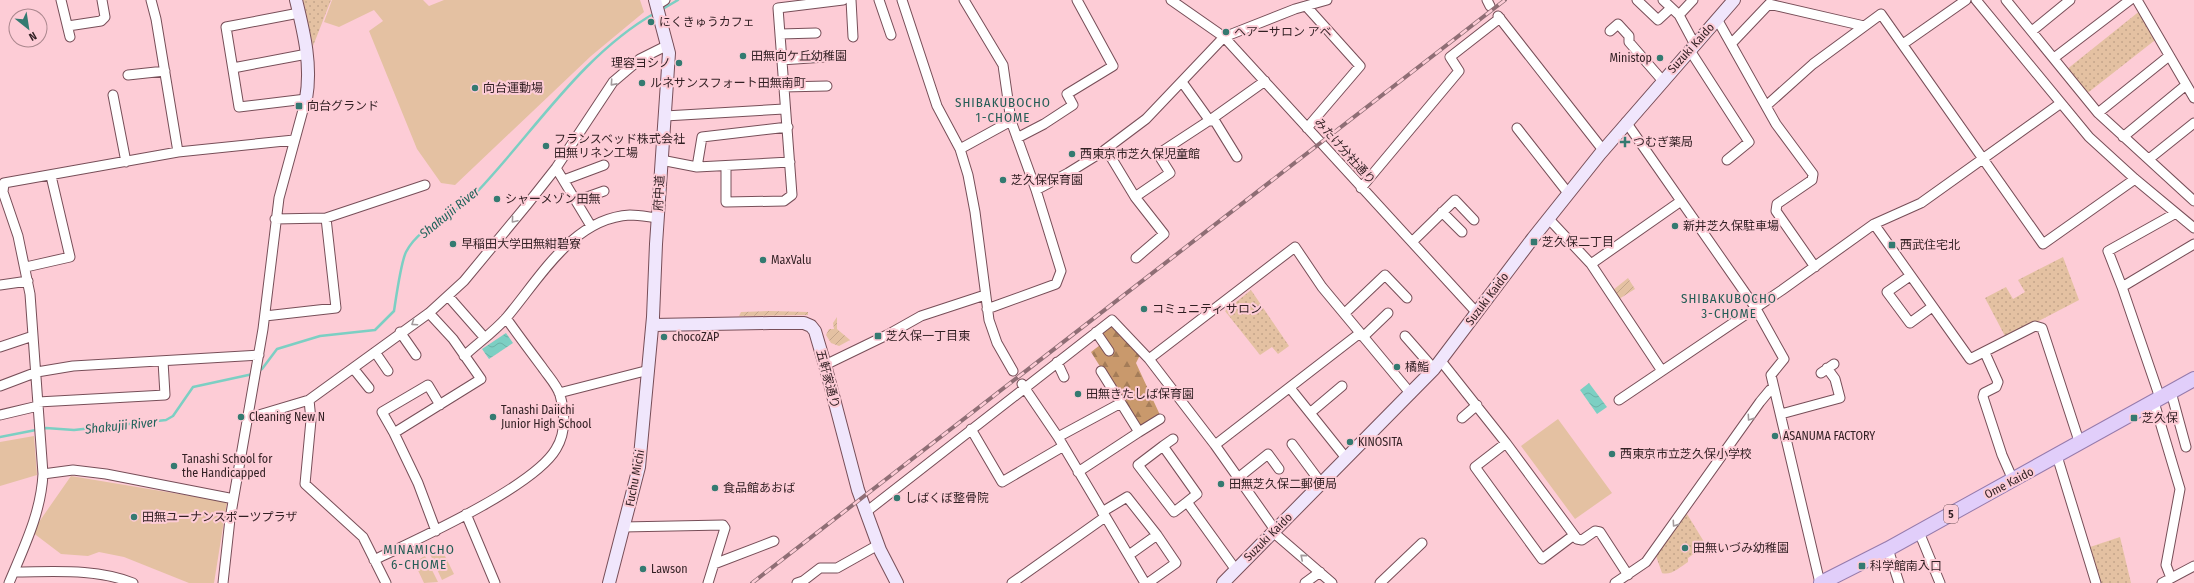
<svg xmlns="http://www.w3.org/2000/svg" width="2194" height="583" viewBox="0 0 2194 583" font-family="'Fira Sans Condensed','Noto Sans JP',sans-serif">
	<defs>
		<pattern id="grass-dots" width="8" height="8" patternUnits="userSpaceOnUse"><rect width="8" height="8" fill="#e4c1a2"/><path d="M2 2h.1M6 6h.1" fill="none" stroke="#c4a58b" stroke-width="1.8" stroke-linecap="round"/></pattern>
		<pattern id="forest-firs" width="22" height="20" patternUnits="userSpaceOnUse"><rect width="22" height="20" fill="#c9996c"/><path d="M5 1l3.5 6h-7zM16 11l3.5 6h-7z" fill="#a47c58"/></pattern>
		<pattern id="garden-furrows" width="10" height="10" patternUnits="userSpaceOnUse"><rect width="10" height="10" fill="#e4c1a2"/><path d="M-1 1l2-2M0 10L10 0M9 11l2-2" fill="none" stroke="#c4a58b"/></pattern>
		<pattern id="water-waves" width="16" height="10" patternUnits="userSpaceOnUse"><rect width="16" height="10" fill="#7ccfc3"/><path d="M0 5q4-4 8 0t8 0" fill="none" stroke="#6cb1a7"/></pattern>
	</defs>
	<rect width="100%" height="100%" fill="#fdccd6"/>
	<!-- grass -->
	<path fill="url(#grass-dots)" d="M303 0H331L313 46Z
		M2141 10 2159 37 2085 95 2066 70Z
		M2063 257 2079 300 2006 338 1985 298 2006 287 2013 299 2025 292 2018 280Z
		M1251 290 1289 346 1278 354 1272 347 1260 355 1225 311Z
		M1685 514H1687L1706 545 1688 558V562C1680 567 1671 576 1662 573L1656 556Z
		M2120 537 2131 583H2100L2090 547Z"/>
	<!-- forest -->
	<path fill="url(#forest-firs)" d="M1111 323 1140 355 1136 363 1160 415 1139 429 1091 352 1104 342 1098 333Z"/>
	<!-- garden -->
	<path fill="url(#garden-furrows)" d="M1628 278 1635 289 1619 299 1613 290Z
		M770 311 808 312V315L739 316 741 312Z
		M837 317V329L850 340 839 346 831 343 826 335 829 329H834L833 323Z"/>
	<!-- pitch -->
	<path fill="#e4c1a2" d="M332 0H423L429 6 444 0H640L644 12 591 56 455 185 441 183 417 149 369 31 383 21 374 10 339 27 324 22Z
		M1558 419 1612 493 1575 519 1521 446Z
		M34 436 37 475 0 486V442Z
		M71 476 227 502 214 583H189L124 557 99 552 88 556 61 554 32 532Z
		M441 548 454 574 442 580 430 554Z
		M425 556 438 582 424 583 414 562Z"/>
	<!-- water -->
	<path fill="url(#water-waves)" d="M506 333 513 343 489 359 482 349Z
		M1589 383 1607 407 1597 414 1580 390Z"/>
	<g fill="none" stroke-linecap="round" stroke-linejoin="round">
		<!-- stream -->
		<path stroke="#7ccfc3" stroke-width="2.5" d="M661 10 678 0
			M257 372 262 369 277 349 320 336 375 330 394 311C396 298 401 262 406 252 420 225 454 216 474 195 532 135 581 55 655 13
			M0 437 46 428 74 430 166 420 173 416 193 387 253 374"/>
		<defs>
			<path id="street" d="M61 0 70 37
				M151 0 156 19 178 152
				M851 0 853 37
				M879 0 891 35
				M902 0 937 106 960 149 968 175 975 212 989 320 997 343 1013 371
				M964 0 1003 65 1011 121 1036 190 1061 271 1056 284 987 309
				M1171 0 1224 37 1477 313
				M1487 0 1490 6
				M1637 0 1658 20 1671 8
				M1663 0 1679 15 1694 43
				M1976 0 2089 137 2135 179 2194 228
				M2006 0 2098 113 2194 201
				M2137 0 2194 98
				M657 5 665 0
				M1306 6 1360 66 1307 128
				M1679 15 1693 0
				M1498 16 1603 150
				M1717 19 1776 124 1813 174 1812 180 1777 204 1776 211 1815 267
				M68 26 101 21 105 17 102 0
				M1610 31 1618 24 1629 36V42L1662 80
				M2032 31 2070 0
				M780 34 816 33
				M1731 44 1769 4 1864 26
				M1903 44 1966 0
				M1689 49 1749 142 1727 160
				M2054 58 2130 0
				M781 60 825 57
				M233 68 307 54
				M128 75 165 71
				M1182 82 1210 121
				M783 87 827 86
				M113 95 126 162
				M1766 106 1813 64 1881 14 2043 244 2135 179
				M2098 113 2169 56
				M665 116 784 109
				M1213 118 1237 157
				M1626 122 1755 307 1784 359 1771 375 1820 583
				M1517 128 1568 193
				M2123 137 2186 85
				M1017 138 1044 124 1073 105 1067 94 1113 66 1077 0
				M960 149 1011 121
				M1106 149 1135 197 1164 234 1136 258
				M2149 159 2194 123
				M661 160 697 167 790 162
				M726 166V202L784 201 792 195 778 8 843 0
				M697 167 702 137 788 127
				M556 168 591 226
				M564 180 604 165
				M1361 188 1459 71 1450 57 1500 18
				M1036 190 1068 173 1102 152 1146 119 1224 37 1295 9 1327 0
				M1135 197 1170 173 1158 154 1213 118 1265 81
				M576 201 604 191
				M1442 212 1462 232
				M1548 218 1591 264 1662 371
				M275 219 326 218 425 185
				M1874 224 1970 359 2035 326 2042 328 2080 444
				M1412 242 1455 200 1474 220
				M1591 264 1681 201
				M26 267 70 257 51 176
				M1910 276 1887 292 1910 323 1932 307
				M0 285 28 281
				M2122 287 2108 251 2176 213
				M448 296 484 337
				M429 313 453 339 481 379 394 433 418 483 436 531
				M1345 313 1385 275 1407 298
				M265 316 336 308 326 218
				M400 332 416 355
				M1096 332 1109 351
				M1405 336 1434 369
				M1363 337 1388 313
				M0 347 33 336
				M375 352 388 371
				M1985 353 1998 382 1996 387 1984 393 1983 397 2002 455 2013 480
				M464 356C478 343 495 331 507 317 540 278 573 218 630 215 639 215 649 217 658 218
				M1149 359 1215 445 1275 530
				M1441 361 1506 443 1577 539 1582 540 1595 531 1600 532 1628 575
				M1057 362 1064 377
				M825 365 889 334 921 316 985 295
				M353 368 369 388
				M1821 373 1834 364
				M1022 384 1058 437 1145 583
				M0 386 37 372 73 366 259 355
				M1290 388 1346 458
				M2171 392 2186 447
				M559 393 649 370
				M2160 398 2122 287 2194 244
				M309 400 311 420 305 484 363 537 386 583
				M1619 400 1782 290 1874 224 1921 203 2061 103
				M38 402 165 395 163 361
				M2154 402 2180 489 2166 565 2171 578
				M1310 413 1342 386
				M1781 414 1840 398 1835 379 1827 368
				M0 415 38 406
				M249 418 309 400 429 313 464 281 526 206 556 168 613 82 640 59 668 45
				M1462 418 1477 405
				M971 429 1002 482 1062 447
				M1139 432 1160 419
				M394 433 382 412 428 385 440 405
				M1058 437 1121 403
				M1506 443 1475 467 1542 559 1574 535
				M1292 444 1321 483
				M1215 445 1360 333
				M1163 446 1173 439
				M2057 456 2096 583
				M1078 472 1139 432 1101 371
				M43 474 73 470 106 474 229 498
				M1238 478 1268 454 1279 469
				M1187 502 1197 494 1163 446 1138 465 1174 512 1187 502 1236 570
				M866 512 1112 320 1149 359 1295 247 1322 287 1411 394
				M1102 512 1127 497 1157 535 1176 563 1148 583
				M466 514 495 583
				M623 527 723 525 725 528 708 583
				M1273 532 1332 583
				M1919 532 1940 583
				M1888 549 1899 583
				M1129 555 1157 535
				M374 560C416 540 534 487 556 449 566 433 565 413 560 395 557 385 548 376 542 367 530 351 518 335 506 318
				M714 564 774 541
				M14 572C53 572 95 568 133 583
				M9 583C24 547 41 513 43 474L30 294 18 236 3 192 4 183 178 152 294 140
				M223 583 230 519 263 329 279 198 306 99 239 107 226 27 299 13
				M797 583 803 581 820 568H837L878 545
				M1012 583 1105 517
				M1305 583 1320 572
				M1380 583 1422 543
				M1615 583 1646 562 1760 402 1770 390 1774 388
				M2162 583 2194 566"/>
			<path id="secondary" d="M296 0C304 33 312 65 306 99
				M653 325 770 323H804L811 326 815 331 825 365 858 490 880 550 897 583
				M609 583 639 467 653 317 656 244 669 53 655 0
				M1223 583 1434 369 1533 238 1600 154 1734 0"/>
			<path id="primary" d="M1821 583 1888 549 2194 379"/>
		</defs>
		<!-- street casing -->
		<use href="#street" stroke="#774e58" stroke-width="11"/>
		<!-- secondary casing -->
		<use href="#secondary" stroke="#774e58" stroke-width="14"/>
		<!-- primary casing -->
		<use href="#primary" stroke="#967bac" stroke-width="16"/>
		<!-- street -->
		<use href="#street" stroke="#fff" stroke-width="9"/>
		<!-- secondary -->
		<use href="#secondary" stroke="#f0e6fc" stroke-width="12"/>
		<!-- primary -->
		<use href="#primary" stroke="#e1cefa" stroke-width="14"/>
		<defs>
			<path id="rail" d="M752 583 1505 0"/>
		</defs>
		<!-- rail casing -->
		<use href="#rail" stroke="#8f6e75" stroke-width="4"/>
		<!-- rail -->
		<use href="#rail" stroke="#fdccd6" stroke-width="2.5" stroke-dasharray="8" stroke-linecap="butt"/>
	</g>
	<!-- one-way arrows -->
	<defs><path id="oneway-chevron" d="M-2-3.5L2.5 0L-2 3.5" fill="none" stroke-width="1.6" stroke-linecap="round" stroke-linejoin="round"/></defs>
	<g stroke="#a29a9c">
		<use href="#oneway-chevron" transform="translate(613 83) rotate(132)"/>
		<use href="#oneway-chevron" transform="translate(514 220) rotate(130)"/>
		<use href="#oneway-chevron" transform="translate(414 323) rotate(146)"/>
		<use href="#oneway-chevron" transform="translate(1750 418) rotate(125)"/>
		<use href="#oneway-chevron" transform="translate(1675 524) rotate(125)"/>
		<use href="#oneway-chevron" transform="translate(1303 557) rotate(-140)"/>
	</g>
	<!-- markers -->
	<g fill="#347a71" stroke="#fdccd6" stroke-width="1.5">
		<circle cx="651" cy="22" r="4"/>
		<circle cx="1226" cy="32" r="4"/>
		<circle cx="743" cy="56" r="4"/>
		<circle cx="1660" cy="58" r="4"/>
		<circle cx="679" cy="63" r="4"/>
		<circle cx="642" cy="83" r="4"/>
		<circle cx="475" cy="88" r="4"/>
		<rect x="295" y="102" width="8" height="8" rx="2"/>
		<path d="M1623 136h4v4h4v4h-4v4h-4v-4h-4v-4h4z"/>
		<circle cx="546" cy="146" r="4"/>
		<circle cx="1072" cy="154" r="4"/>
		<circle cx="1003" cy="180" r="4"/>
		<circle cx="497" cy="199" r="4"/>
		<circle cx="1675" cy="226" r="4"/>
		<rect x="1530" y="238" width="8" height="8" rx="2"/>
		<circle cx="453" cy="244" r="4"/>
		<rect x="1888" y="241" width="8" height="8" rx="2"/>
		<circle cx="763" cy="260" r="4"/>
		<circle cx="1144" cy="309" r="4"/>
		<rect x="874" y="332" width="8" height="8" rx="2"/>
		<circle cx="664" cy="337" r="4"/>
		<circle cx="1397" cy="367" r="4"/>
		<circle cx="1078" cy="394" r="4"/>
		<circle cx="241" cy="417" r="4"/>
		<circle cx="493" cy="417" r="4"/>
		<rect x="2130" y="414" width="8" height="8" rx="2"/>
		<circle cx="1775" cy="436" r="4"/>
		<circle cx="1350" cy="442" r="4"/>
		<circle cx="1612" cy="454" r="4"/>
		<circle cx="174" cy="466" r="4"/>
		<circle cx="1221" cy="484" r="4"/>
		<circle cx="715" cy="488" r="4"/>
		<circle cx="897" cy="498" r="4"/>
		<circle cx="134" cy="517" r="4"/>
		<circle cx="1685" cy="548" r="4"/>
		<rect x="1858" y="562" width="8" height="8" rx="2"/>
		<circle cx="643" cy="569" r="4"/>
	</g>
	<g text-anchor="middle" stroke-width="4" stroke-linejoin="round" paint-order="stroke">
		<!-- shield labels -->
		<rect fill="#fdccd6" stroke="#6e5359" stroke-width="1" x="1944" y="505" width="14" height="18" rx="3"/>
		<g font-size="11" font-weight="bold" fill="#311f23">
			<text x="1951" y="518">5</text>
		</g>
		<!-- poi labels -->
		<g font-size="12" fill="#311f23" stroke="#fdccd6" text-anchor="start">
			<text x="659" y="26">にくきゅうカフェ</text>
			<text x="1234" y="36">ヘアーサロン アベ</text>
			<text x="751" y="60">田無向ケ丘幼稚園</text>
			<text x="1652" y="62" text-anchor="end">Ministop</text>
			<text x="671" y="67" text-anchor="end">理容ヨシノ</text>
			<text x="650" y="87">ルネサンスフォート田無南町</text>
			<text x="483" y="92">向台運動場</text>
			<text x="307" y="110">向台グランド</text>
			<text x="554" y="143">フランスベッド株式会社<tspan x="554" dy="14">田無リネン工場</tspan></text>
			<text x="1633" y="146">つむぎ薬局</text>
			<text x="1080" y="158">西東京市芝久保児童館</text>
			<text x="1011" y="184">芝久保保育園</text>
			<text x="505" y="203">シャーメゾン田無</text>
			<text x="1683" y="230">新井芝久保駐車場</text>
			<text x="1542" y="246">芝久保二丁目</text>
			<text x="461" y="248">早稲田大学田無紺碧寮</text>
			<text x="1900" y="249">西武住宅北</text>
			<text x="771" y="264">MaxValu</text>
			<text x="1152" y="313">コミュニティ サロン</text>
			<text x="886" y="340">芝久保一丁目東</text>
			<text x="672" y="341">chocoZAP</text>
			<text x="1405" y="371">橘鮨</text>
			<text x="1086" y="398">田無きたしば保育園</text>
			<text x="501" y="414">Tanashi Daiichi<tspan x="501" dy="14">Junior High School</tspan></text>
			<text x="249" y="421">Cleaning New N</text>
			<text x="2142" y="422">芝久保</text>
			<text x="1783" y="440">ASANUMA FACTORY</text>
			<text x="1358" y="446">KINOSITA</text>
			<text x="1620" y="458">西東京市立芝久保小学校</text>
			<text x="182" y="463">Tanashi School for<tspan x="182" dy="14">the Handicapped</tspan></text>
			<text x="1229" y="488">田無芝久保二郵便局</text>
			<text x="723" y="492">食品館あおば</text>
			<text x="905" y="502">しばくぼ整骨院</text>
			<text x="142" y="521">田無ユーナンスポーツプラザ</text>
			<text x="1693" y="552">田無いづみ幼稚園</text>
			<text x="1870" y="570">科学館南入口</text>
			<text x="651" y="573">Lawson</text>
		</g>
		<!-- street labels -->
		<g font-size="12" fill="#311f23" stroke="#fdccd6">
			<text transform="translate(1691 48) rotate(-48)" y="4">Suzuki Kaido</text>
			<text transform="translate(1345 151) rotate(48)" y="4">みたけ分社通り</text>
			<text transform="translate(659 193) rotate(-87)" y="4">府中道</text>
			<text transform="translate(1487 299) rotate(-53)" y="4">Suzuki Kaido</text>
			<text transform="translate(828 379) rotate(75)" y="4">五軒家通り</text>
			<text transform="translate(635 478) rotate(-79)" y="4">Fuchu Michi</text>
			<text transform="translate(2009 483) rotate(-28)" y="4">Ome Kaido</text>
			<text transform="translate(1268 537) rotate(-45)" y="4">Suzuki Kaido</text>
		</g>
		<!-- neighbourhood labels -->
		<g font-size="13" letter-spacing="1" fill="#245d56" stroke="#fdccd6">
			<text x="1003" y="107">SHIBAKUBOCHO<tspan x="1003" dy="15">1-CHOME</tspan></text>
			<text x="1729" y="303">SHIBAKUBOCHO<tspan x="1729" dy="15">3-CHOME</tspan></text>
			<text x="419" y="554">MINAMICHO<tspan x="419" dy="15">6-CHOME</tspan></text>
		</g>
		<!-- water labels -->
		<g font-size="13" font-style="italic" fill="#20635b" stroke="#fdccd6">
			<text transform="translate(449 212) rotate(-39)" y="5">Shakujii River</text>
			<text transform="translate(121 425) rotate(-6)" y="5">Shakujii River</text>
		</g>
	</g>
	<!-- north arrow -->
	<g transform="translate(28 28) rotate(150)"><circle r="19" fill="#fdccd6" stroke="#ab878e"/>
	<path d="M0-3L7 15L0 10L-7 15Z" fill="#347a71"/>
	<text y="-6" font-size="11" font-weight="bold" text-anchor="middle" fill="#311f23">N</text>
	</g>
</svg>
